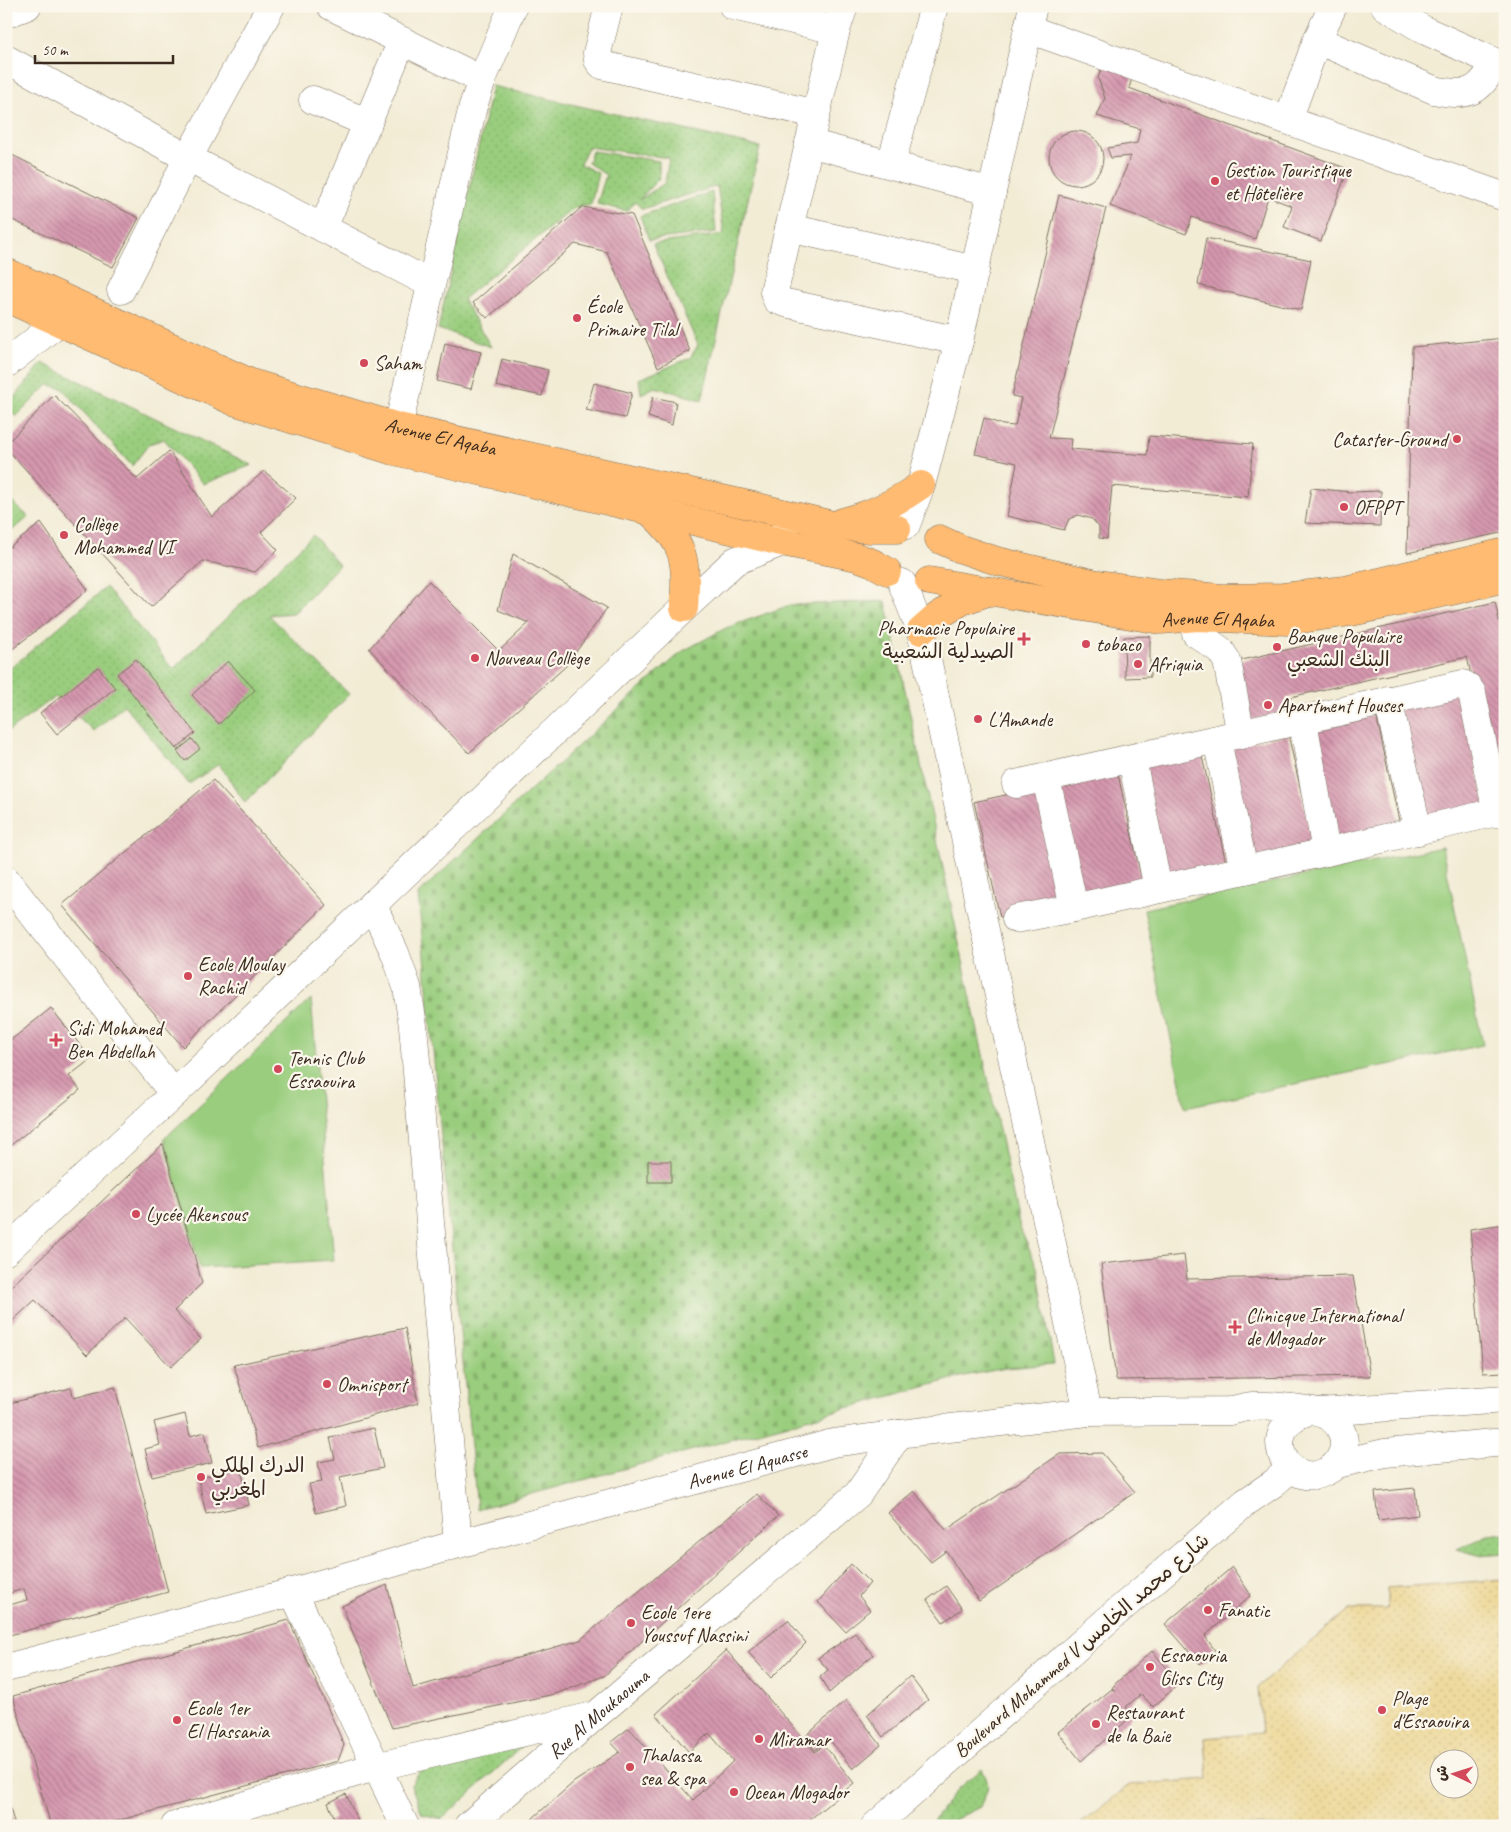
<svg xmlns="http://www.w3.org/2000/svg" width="1511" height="1832" viewBox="0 0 1511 1832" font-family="Caveat,'Playpen Sans Arabic',sans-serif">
	<defs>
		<pattern id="green-dots" width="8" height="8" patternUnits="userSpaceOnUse" patternTransform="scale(1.25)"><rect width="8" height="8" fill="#9ace7e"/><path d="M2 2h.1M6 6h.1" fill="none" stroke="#86b16c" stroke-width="1.8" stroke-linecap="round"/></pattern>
		<pattern id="sand-dots" width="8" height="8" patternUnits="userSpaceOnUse" patternTransform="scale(1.25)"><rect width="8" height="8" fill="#eeda9e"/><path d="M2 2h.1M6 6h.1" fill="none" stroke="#cdbb88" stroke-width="1.8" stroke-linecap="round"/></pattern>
		<pattern id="cemetery-stones" width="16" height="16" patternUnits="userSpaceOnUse" patternTransform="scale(1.25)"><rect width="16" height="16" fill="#9ace7e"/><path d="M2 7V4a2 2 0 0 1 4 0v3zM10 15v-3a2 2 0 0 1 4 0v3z" fill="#86b16c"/></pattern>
		<pattern id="building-back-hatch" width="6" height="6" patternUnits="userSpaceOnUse" patternTransform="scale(1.25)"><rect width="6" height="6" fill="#d698af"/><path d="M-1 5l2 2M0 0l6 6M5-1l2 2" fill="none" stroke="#af7c8e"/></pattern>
	</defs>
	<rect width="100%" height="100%" fill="#fbf7ec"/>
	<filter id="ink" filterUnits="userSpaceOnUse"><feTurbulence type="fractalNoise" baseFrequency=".02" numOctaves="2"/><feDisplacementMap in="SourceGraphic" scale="10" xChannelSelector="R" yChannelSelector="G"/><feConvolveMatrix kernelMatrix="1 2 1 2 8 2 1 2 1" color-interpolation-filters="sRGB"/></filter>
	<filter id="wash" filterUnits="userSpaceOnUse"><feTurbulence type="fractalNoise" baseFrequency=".0096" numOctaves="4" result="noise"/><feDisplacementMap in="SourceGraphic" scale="20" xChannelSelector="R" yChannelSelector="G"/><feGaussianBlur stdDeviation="1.12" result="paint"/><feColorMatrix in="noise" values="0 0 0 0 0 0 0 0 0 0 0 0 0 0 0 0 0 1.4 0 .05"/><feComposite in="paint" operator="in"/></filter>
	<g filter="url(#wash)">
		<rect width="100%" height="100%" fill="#f2ecd5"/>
		<!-- green -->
		<path fill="url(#green-dots)" stroke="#6a7c4e" d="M492 86 760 147 702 400 655 387 641 394 639 379 690 358 698 345 653 244 724 234 717 186 642 209 635 202 627 211 597 204 606 175 588 163 592 151 659 161V178L639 200 665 183 669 158 588 147 580 164 598 173 591 204 575 207 463 299 491 347 438 329Z
			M712 192 716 232 649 240 640 216Z
			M42 363 252 465 203 484 164 439 149 444 132 466 62 388 48 385 16 417 7 407Z
			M6 497 29 517 6 535Z
			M313 535 339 565 294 613 269 615 349 694 245 803 219 764 189 784 124 705 94 731 55 697 6 733V672L106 587 173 669Z
			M1505 1533V1553L1478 1555 1457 1549 1488 1535Z
			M527 1742 442 1819 422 1814 411 1785 421 1770Z
			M982 1769C992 1789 987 1788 980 1807L958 1818 949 1826H929L957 1790Z"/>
		<!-- sand -->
		<path fill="url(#sand-dots)" stroke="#94825e" fill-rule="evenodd" d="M1505 1579V1826H1078L1129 1785 1208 1779 1205 1738 1262 1733 1258 1687 1349 1609H1387V1588ZM1438 1760H1468V1790H1438Z"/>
		<!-- cemetery -->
		<path fill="url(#cemetery-stones)" stroke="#6a7c4e" d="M886 601 1020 1228 1037 1267 1054 1364 1006 1368 964 1376 477 1509 418 894 644 685 683 651 726 628 790 605Z"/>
		<!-- pitch -->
		<path fill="#9ace7e" stroke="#6a7c4e" d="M1442 847 1483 1045 1185 1107 1144 909Z
			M311 999 334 1260 200 1268 164 1139Z"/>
		<g id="blocks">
			<!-- building -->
			<path fill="url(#building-back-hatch)" d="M1103 63 1133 75 1129 88 1348 169 1321 241 1284 227 1292 206 1268 197 1255 239 1192 217 1186 234 1110 206 1131 156 1111 158 1107 148 1137 143 1140 129 1097 116 1105 98 1098 78Z
				M1049 158a27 27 0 1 1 54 0a27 27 0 1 1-54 0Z
				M6 152 139 218 113 267 6 217Z
				M1059 195 1106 208 1049 438 1071 439 1070 449 1147 455 1149 436 1253 444 1248 497 1112 486 1107 539 1099 538V527L1092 519 1078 515 1069 519 1064 530 1007 516 1017 463 975 454 984 418 1003 425 1015 426 1021 398 1012 396Z
				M582 207 632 215 690 351 658 367 607 252 575 244 487 318 473 303Z
				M1206 238 1311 260 1301 310 1198 285Z
				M1505 338V532L1407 553 1412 347Z
				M445 343 481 352 471 389 437 381Z
				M502 359 548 370 542 396 496 386Z
				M594 383 632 393 625 418 586 410Z
				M54 395 137 479 169 451 212 517 264 471 296 498 261 532 278 550 255 572 203 561 151 607 6 448V444Z
				M653 397 676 402 672 425 648 417Z
				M1311 488 1351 492 1381 491 1380 526 1305 523Z
				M41 523 88 590 6 654V550Z
				M513 554 607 608 566 666 469 753 369 649 429 581 499 651 529 623 498 610Z
				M1495 602 1505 647V796L1499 798 1467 657 1286 698 1289 711 1251 720 1238 661Z
				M1150 636V677L1125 678 1124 637Z
				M136 659 195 733 176 749 117 674Z
				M228 661 255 690 219 724 192 695Z
				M98 667 115 688 57 734 40 713Z
				M1460 692 1486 807 1424 821 1398 706Z
				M1376 715 1401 830 1339 844 1313 729Z
				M1288 734 1314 849 1252 863 1226 748Z
				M192 739 200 749 185 761 177 751Z
				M1201 752 1227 867 1165 881 1139 766Z
				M1117 770 1143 885 1081 899 1055 784Z
				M213 780 326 905 183 1047 62 905Z
				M1037 788 1062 903 1000 917 974 802Z
				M51 1008 91 1059 69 1076 80 1090 6 1149V1044Z
				M163 1144 202 1283 174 1311 201 1339 171 1367 125 1318 87 1355 35 1300 6 1327V1291Z
				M648 1161H671V1182H648Z
				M1505 1224V1372L1483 1373 1470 1229Z
				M1184 1255 1187 1279 1353 1276 1370 1376 1116 1380 1101 1264Z
				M405 1328 418 1403 258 1448 234 1365Z
				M115 1387 168 1592 6 1636V1606L27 1600 24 1589 6 1594V1404L71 1388 74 1398Z
				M185 1414 190 1436 205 1432 212 1463 152 1477 145 1449 160 1445 154 1422Z
				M374 1428 383 1468 340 1477 346 1506 316 1513 309 1484 322 1482 318 1462 335 1459 330 1438Z
				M1102 1453 1135 1492 979 1601 946 1551 931 1562 888 1513 914 1491 946 1530 1060 1454Z
				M241 1469 249 1505 206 1514 198 1478Z
				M1415 1488 1418 1515 1378 1520 1375 1492Z
				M757 1494 778 1516 604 1676 555 1694 392 1728 342 1606 387 1585 413 1688 580 1640Z
				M851 1564 870 1583 859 1596 870 1610 845 1631 818 1602Z
				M1232 1567 1251 1595 1205 1636 1216 1652 1200 1664 1165 1624Z
				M946 1586 962 1609 943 1622 927 1600Z
				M289 1620 344 1745 338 1761 98 1826H51L13 1696Z
				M788 1620 806 1643 771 1678 748 1652Z
				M855 1633 873 1655 829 1693 820 1677 828 1670 818 1658Z
				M726 1650 815 1752 824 1745 854 1783 802 1826H528L534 1817 574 1782 620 1752 611 1742 629 1728 693 1800 733 1761 709 1733 689 1752 656 1714Z
				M1152 1651 1180 1683 1153 1707 1141 1694 1126 1707 1133 1715 1081 1761 1058 1732 1112 1689 1116 1693 1112 1688 1116 1683Z
				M910 1676 928 1700 883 1737 867 1715Z
				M846 1700 881 1745 853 1769 829 1739 815 1750 805 1737Z
				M346 1794 360 1826H332L330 1821 335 1819 328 1803Z
				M6 1797H7L15 1826H6Z"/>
		</g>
	</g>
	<g filter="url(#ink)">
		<use href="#blocks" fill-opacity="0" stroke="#7b6e5e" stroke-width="1"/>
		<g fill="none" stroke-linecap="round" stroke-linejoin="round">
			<defs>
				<g id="minor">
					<path d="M331 6 482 80"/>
					<path d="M609 6 597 53 598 60 602 65 816 114"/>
					<path d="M733 6 836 30"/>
					<path d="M844 6 836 30 774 292 777 300 786 303 959 341"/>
					<path d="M6 14 27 6"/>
					<path d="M1028 29 1505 197"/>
					<path d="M1317 40 1434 90C1467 97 1480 94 1495 62L1424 30 1385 6"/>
					<path d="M6 59 188 158 431 284"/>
					<path d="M313 100 368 123"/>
					<path d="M1288 120 1317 40 1333 6"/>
					<path d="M809 143 992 192"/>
					<path d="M891 164 934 6"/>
					<path d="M323 228 402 41"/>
					<path d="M789 228 975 270"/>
					<path d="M121 290 188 158 271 6"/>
					<path d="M6 364 75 309"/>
					<path d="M391 448 398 427 473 106 482 80 513 6"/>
					<path d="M906 525 921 485 959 341 1033 6"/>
					<path d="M902 583 921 631 1088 1412"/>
					<path d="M1198 617 1196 633 1220 650 1227 661 1241 735"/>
					<path d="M1388 700 1418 831"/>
					<path d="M1303 721 1326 852"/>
					<path d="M1217 740 1244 870"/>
					<path d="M1132 759 1158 889"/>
					<path d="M1046 778 1074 908"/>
					<path d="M1016 784 1463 684 1468 687 1472 693 1497 813"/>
					<path d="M6 880 174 1094"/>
					<path d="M372 904 395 953 407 987 413 1026 458 1544"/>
					<path d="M1016 919 1074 908 1326 852 1505 810"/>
					<path d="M6 1251 174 1094 684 608 735 561 782 542 785 529"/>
					<path d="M1320 1412 1505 1399"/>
					<path d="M1337 1464 1385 1453 1505 1442"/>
					<path d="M293 1592 405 1826"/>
					<path id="s1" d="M6 1668 293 1592 458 1544 833 1443 899 1434 1088 1412 1230 1411C1237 1409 1245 1407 1253 1406 1267 1405 1317 1409 1328 1416 1342 1424 1348 1442 1341 1456 1338 1463 1332 1469 1325 1472 1285 1491 1256 1426 1309 1411"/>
					<path d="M175 1826 375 1767 593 1716"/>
					<path id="s2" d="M468 1826 595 1716 858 1494 899 1434"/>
					<path d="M875 1826 1111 1617 1246 1502 1274 1483 1291 1468"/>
				</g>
				<g id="major">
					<path id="s3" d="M6 272 251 383 398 427 749 505 833 525 870 529H897"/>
					<path d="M6 298 233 401 390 450 782 542 857 557 873 563 887 571"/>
					<path d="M648 510C686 543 687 560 684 608"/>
					<path d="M842 522C871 515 897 502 921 485"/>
					<path d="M939 539 961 549 997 561 1092 583 1160 593 1222 598 1283 597 1345 590 1505 552"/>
					<path id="s4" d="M929 581 1160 620 1198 617 1287 621 1351 612 1456 590 1505 578"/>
					<path d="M921 631 938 616 962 601 990 591"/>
				</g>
			</defs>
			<!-- minor casing -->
			<use href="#minor" stroke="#7b6e5e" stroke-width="29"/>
			<!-- major casing -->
			<use href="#major" stroke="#7b6e5e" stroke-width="29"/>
			<!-- minor -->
			<use href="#minor" stroke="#fff" stroke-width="28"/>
			<!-- major -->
			<use href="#major" stroke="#ffbb71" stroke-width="28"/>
		</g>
	</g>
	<!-- markers -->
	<g fill="#d1495b" stroke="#fbf7ec" stroke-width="2">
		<circle cx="1215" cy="181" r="5"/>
		<circle cx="577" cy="318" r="5"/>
		<circle cx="364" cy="363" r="5"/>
		<circle cx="1457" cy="439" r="5"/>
		<circle cx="1344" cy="507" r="5"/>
		<circle cx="64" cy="535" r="5"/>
		<path d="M1021.5 631.5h5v5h5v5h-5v5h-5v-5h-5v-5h5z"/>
		<circle cx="1086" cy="644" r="5"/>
		<circle cx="1277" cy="647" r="5"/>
		<circle cx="475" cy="658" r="5"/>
		<circle cx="1138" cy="664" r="5"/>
		<circle cx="1268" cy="705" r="5"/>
		<circle cx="978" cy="719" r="5"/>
		<circle cx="188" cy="976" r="5"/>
		<path d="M53.5 1032.5h5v5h5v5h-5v5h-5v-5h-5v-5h5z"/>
		<circle cx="278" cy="1069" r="5"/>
		<circle cx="136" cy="1214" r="5"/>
		<path d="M1232.5 1319.5h5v5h5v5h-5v5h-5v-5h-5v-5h5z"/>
		<circle cx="327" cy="1384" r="5"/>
		<circle cx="201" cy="1477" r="5"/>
		<circle cx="1208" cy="1610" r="5"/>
		<circle cx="631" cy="1623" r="5"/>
		<circle cx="1150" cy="1667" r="5"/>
		<circle cx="1382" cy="1710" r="5"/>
		<circle cx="177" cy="1720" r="5"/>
		<circle cx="1096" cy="1724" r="5"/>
		<circle cx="759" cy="1739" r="5"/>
		<circle cx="630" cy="1767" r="5"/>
		<circle cx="734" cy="1792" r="5"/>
	</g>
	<g text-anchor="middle" stroke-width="4.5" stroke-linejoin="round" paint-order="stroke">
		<!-- poi labels -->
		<g font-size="20" fill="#3b2a1e" stroke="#fbf7ec" text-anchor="start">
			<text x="1225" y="177">Gestion Touristique<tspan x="1225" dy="23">et Hôtelière</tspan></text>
			<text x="587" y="313">École<tspan x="587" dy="23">Primaire Tilal</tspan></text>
			<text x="374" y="370">Saham</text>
			<text x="1447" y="446" text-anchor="end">Cataster-Ground</text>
			<text x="1354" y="514">OFPPT</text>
			<text x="74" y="531">Collège<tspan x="74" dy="23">Mohammed VI</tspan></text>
			<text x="1014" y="635" text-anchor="end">Pharmacie Populaire<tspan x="1014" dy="23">الصيدلية الشعبية</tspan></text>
			<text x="1287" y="643">Banque Populaire<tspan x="1287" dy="23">البنك الشعبي</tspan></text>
			<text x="1096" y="651">tobaco</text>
			<text x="485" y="665">Nouveau Collège</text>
			<text x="1148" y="671">Afriquia</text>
			<text x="1278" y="712">Apartment Houses</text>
			<text x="988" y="726">L'Amande</text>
			<text x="198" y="971">Ecole Moulay<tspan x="198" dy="23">Rachid</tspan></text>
			<text x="67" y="1035">Sidi Mohamed<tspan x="67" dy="23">Ben Abdellah</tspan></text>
			<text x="288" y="1065">Tennis Club<tspan x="288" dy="23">Essaouira</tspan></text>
			<text x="146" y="1221">Lycée Akensous</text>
			<text x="1246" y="1322">Clinicque International<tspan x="1246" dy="23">de Mogador</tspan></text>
			<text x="337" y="1391">Omnisport</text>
			<text x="211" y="1472">الدرك الملكي<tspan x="211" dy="23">المغربي</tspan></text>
			<text x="1218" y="1617">Fanatic</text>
			<text x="641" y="1619">Ecole 1ere<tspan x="641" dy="23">Youssuf Nassini</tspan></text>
			<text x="1160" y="1662">Essaouria<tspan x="1160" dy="23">Gliss City</tspan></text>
			<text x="1392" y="1705">Plage<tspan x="1392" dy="23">d'Essaouira</tspan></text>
			<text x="187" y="1715">Ecole 1er<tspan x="187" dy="23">El Hassania</tspan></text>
			<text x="1106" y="1719">Restaurant<tspan x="1106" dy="23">de la Baie</tspan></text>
			<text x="769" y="1746">Miramar</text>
			<text x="640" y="1762">Thalassa<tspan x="640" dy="23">sea &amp; spa</tspan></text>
			<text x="744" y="1799">Ocean Mogador</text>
		</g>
		<!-- street labels -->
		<g font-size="20" fill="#3b2a1e" stroke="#fbf7ec">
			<text dy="7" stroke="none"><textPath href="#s3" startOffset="466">Avenue El Aqaba</textPath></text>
			<text dy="7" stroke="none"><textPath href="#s4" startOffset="292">Avenue El Aqaba</textPath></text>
			<text dy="7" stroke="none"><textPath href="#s1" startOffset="768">Avenue El Aquasse</textPath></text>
			<text transform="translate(1081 1645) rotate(-41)" y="7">Boulevard Mohammed V شارع محمد الخامس</text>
			<text dy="7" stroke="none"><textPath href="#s2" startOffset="172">Rue Al Moukaouma</textPath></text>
		</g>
	</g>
	<!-- margin -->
	<rect width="1511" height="1832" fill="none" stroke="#fbf7ec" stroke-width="25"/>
	<!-- north arrow -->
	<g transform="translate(1454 1774) rotate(274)"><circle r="24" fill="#fbf7ec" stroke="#aea59a"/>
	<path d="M0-4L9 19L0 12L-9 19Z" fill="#d1495b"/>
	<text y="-8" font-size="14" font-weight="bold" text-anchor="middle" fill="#3b2a1e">ش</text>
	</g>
	<!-- scale -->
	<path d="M35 55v8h138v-8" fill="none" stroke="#3b2a1e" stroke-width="2.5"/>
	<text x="42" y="55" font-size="15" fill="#3b2a1e" stroke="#fbf7ec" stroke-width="4" paint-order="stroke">50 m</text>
</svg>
